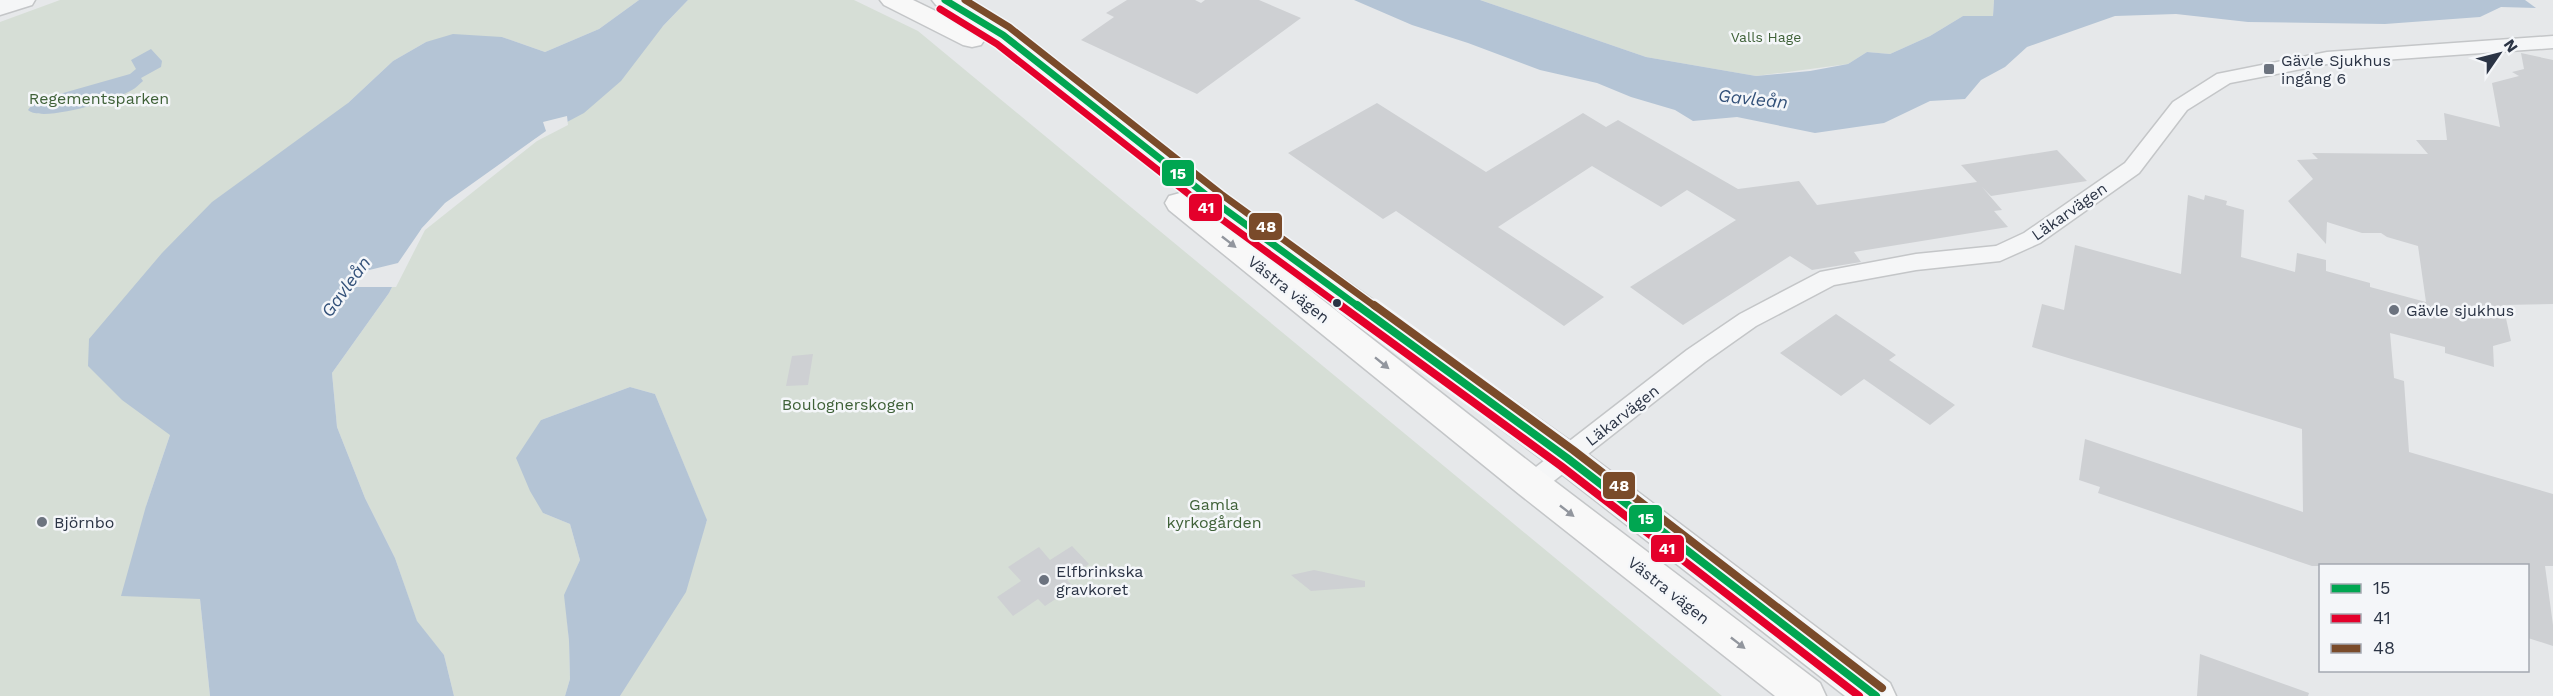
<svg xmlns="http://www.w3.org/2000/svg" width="2553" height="696" viewBox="0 0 2553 696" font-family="'Work Sans',sans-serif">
	<rect width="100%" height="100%" fill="#e6e8ea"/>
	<!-- green -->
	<path fill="#d6ded6" d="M60 0H639L599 29 545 52 502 37 426 42 393 61 348 103 170 435 146 506 200 599 210 696H0V22Z
		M688 0H854L918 31 1722 696H620L707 521 655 394 630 387 541 420 543 513 570 524 580 560 565 595 569 641 570 679 565 696H454L444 655 417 622 395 558 365 498 337 427 332 373 389 293 422 228 663 26Z
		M1480 0H1994L1993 16H1963L1930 36 1890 54 1867 52 1848 64 1756 76 1646 57Z"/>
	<!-- water -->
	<path fill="#b4c4d5" d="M639 0H688L663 26 621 81 584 113 535 139 422 228 389 293 332 373 337 427 365 498 395 558 417 621 444 655 454 696H210L200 599 121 596 146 506 170 435 122 400 88 366 89 339 162 253 212 202 348 103 393 61 426 42 453 34 502 37 545 52 599 29Z
		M1354 0H1480L1646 57 1756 76 1810 71 1848 64 1867 52 1890 54 1930 36 1963 16H1993L1994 0H2525L2536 8 2501 7 2480 17 2385 24 2248 22 2176 14 2115 16 2027 47 2005 67 1981 80 1965 99 1930 101 1884 123 1815 133 1737 117 1693 121 1675 110 1631 97 1597 83 1540 70 1468 43 1412 25Z
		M151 49 162 61 161 67 141 78 143 81C139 84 136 88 132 90 116 100 42 123 28 110L33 103 42 99 130 74 136 69 131 60Z
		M630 387 655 394 707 520 686 592 620 696H565L570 679 569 641 564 595 580 560 570 524 543 513 530 491 516 458 541 420Z"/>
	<!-- pier -->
	<path fill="#e6e8ea" d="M567 116 568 125 537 141 425 230 396 287H346L357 273 398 263 422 228 445 203 546 131 543 122Z"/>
	<!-- building -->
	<path fill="#ced0d3" d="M1127 0H1195L1201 3 1205 0H1259L1301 18 1197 94 1081 40 1114 17 1106 13Z
		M2521 53 2553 60V304L2503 305 2511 341 2493 346 2494 367 2445 353V347L2390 333 2394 378 2404 381 2409 452 2553 494V566H2545L2553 625V646L2528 638V566H2312L2098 493 2100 487 2079 480 2085 439 2303 512 2302 429 2032 347 2042 304 2064 310 2075 245 2181 274 2188 195 2204 200 2205 195 2227 201 2226 205 2244 210 2241 257 2295 272 2297 253 2326 260V271L2370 283V287L2426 302 2418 246 2387 237 2381 233H2362L2327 222 2326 244 2288 201 2313 179 2297 160 2318 159 2312 153 2428 154 2416 140H2447L2444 113 2500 127 2492 83 2519 76 2512 72 2524 69Z
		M1377 103 1486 172 1583 113 1606 127 1618 120 1738 189 1799 181 1817 205 1977 182 1961 165 2057 150 2087 181 1991 196 1982 187 2002 210 1994 211 2008 227 1854 252 1861 262 1812 270 1790 256 1683 325 1630 287 1736 220 1687 190 1661 207 1592 166 1498 227 1604 297 1564 326 1396 211 1383 219 1288 153Z
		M1836 314 1896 355 1889 360 1955 405 1930 425 1864 379 1841 396 1780 353Z
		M813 354 808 385 786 386 792 356Z
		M1072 546 1089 564 1067 580 1074 587 1045 606 1038 599 1013 616 997 597 1021 581 1008 567 1039 547 1050 560Z
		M1314 570 1365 581V587L1311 591 1291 575Z
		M2200 654 2309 693 2308 696H2197Z"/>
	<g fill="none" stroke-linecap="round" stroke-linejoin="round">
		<defs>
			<path id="minor" d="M2553 36V48L2327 64 2230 83 2187 110 2139 173 2040 243 2000 261 1916 270 1834 285 1756 326 1705 362 1541 491 1532 494 1523 491 1519 484 1523 477 1687 350 1740 314 1820 272 1916 254 1996 246 2024 233 2125 163 2173 102 2217 74 2327 52Z"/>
			<path id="tertiary" d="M0 0H35L32 5 0 15Z"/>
			<path id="secondary" d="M880 0H913L981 33 985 39 981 45 972 47 963 45 884 5Z
				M932 0H963L1012 30 1226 195 1580 448 1890 683 1896 696H1845L1554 468 1241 236 1545 474 1820 683 1826 696H1775L1519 494 1169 210 1165 203 1169 196 1180 193 1188 195 994 40 936 5Z"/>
		</defs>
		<!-- minor casing -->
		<use href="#minor" stroke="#c4c6c8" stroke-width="3"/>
		<!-- tertiary casing -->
		<use href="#tertiary" stroke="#c4c6c8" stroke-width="3"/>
		<!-- secondary casing -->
		<use href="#secondary" stroke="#c4c6c8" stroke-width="3"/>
		<!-- minor -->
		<use href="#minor" fill="#f5f6f7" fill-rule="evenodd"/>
		<!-- tertiary -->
		<use href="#tertiary" fill="#f5f6f7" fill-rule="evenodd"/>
		<!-- secondary -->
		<use href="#secondary" fill="#f8f8f8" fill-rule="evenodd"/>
		<defs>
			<path id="bus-1-far1" d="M945 0 1003 35 1215 202 1359 307"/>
			<path id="bus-1" d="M1357 305 1567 458 1876 696"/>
			<path id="bus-2-far1" d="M940 9 997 44 1209 210 1342 307"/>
			<path id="bus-2" d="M1340 305 1561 466 1859 696"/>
			<path id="bus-3-far1" d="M965 0 1009 27 1221 194 1376 307"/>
			<path id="bus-3" d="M1374 305 1573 450 1882 688"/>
		</defs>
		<!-- bus-1-far1 casing -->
		<use href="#bus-1-far1" stroke="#f4f6f9" stroke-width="10"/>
		<!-- bus-1 casing -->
		<use href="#bus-1" stroke="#f4f6f9" stroke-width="13"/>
		<!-- bus-2-far1 casing -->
		<use href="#bus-2-far1" stroke="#f4f6f9" stroke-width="10"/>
		<!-- bus-2 casing -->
		<use href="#bus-2" stroke="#f4f6f9" stroke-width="13"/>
		<!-- bus-3-far1 casing -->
		<use href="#bus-3-far1" stroke="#f4f6f9" stroke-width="10"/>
		<!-- bus-3 casing -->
		<use href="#bus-3" stroke="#f4f6f9" stroke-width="13"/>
		<!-- bus-1-far1 -->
		<use href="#bus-1-far1" stroke="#00a651" stroke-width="7"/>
		<!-- bus-1 -->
		<use href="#bus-1" stroke="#00a651" stroke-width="8"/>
		<!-- bus-2-far1 -->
		<use href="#bus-2-far1" stroke="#e4002b" stroke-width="7"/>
		<!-- bus-2 -->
		<use href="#bus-2" stroke="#e4002b" stroke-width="8"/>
		<!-- bus-3-far1 -->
		<use href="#bus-3-far1" stroke="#7a4b2a" stroke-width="7"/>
		<!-- bus-3 -->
		<use href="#bus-3" stroke="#7a4b2a" stroke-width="8"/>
	</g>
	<!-- one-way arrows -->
	<defs><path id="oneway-solid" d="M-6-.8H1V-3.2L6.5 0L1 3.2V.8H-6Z" transform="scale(1.5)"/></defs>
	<g fill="#92969e">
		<use href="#oneway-solid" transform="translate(1229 242) rotate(38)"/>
		<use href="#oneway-solid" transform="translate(1382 363) rotate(39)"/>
		<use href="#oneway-solid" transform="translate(1567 511) rotate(38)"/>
		<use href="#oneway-solid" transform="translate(1738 643) rotate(38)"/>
	</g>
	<!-- markers -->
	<g fill="#6c737f" stroke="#f4f6f9" stroke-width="2">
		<rect x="2263" y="63" width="12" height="12" rx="3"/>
		<circle cx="2394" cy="310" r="6"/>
		<circle cx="42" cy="522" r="6"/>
		<circle cx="1044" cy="580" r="6"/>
	</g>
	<circle fill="#2b3445" stroke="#f4f6f9" stroke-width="2" cx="1337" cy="303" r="5"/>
	<g text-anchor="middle" stroke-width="5" stroke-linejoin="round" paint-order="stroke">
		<!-- far-park labels -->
		<g font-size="14" fill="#3f6138" stroke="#f4f6f9">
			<text x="1766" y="42">Valls Hage</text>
		</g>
		<!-- poi labels -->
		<g font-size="16" fill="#2b3445" stroke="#f4f6f9" text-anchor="start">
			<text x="2281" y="66">Gävle Sjukhus<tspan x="2281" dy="18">ingång 6</tspan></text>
			<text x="2406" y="316">Gävle sjukhus</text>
			<text x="54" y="528">Björnbo</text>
			<text x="1056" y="577">Elfbrinkska<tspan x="1056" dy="18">gravkoret</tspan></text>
		</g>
		<!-- park labels -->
		<g font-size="16" fill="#3f6138" stroke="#f4f6f9">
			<text x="99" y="104">Regementsparken</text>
			<text x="848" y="410">Boulognerskogen</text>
			<text x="1214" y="510">Gamla<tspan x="1214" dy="18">kyrkogården</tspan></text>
		</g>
		<!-- street labels -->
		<g font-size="16" fill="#2b3445" stroke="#f4f6f9">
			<text transform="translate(2069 211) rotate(-35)" y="6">Läkarvägen</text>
			<text transform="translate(1289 289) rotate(38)" y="6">Västra vägen</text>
			<text transform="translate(1622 415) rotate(-38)" y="6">Läkarvägen</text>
			<text transform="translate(1669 590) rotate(38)" y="6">Västra vägen</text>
		</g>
		<!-- water labels -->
		<g font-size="18" font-style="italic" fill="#34527a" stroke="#f4f6f9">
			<text transform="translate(1753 99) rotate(6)" y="6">Gavleån</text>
			<text transform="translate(346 287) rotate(-54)" y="6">Gavleån</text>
		</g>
	</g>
	<g stroke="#f4f6f9" stroke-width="2">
		<rect x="1161" y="159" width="34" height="28" rx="6" fill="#00a651"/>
		<rect x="1188" y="193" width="35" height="29" rx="6" fill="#e4002b"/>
		<rect x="1248" y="212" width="35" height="29" rx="6" fill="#7a4b2a"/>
		<rect x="1602" y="471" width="34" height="29" rx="6" fill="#7a4b2a"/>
		<rect x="1628" y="504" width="35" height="29" rx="6" fill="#00a651"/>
		<rect x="1650" y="534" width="35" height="29" rx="6" fill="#e4002b"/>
	</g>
	<g font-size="16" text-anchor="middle" font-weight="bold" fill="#fff">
		<text x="1178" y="179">15</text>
		<text x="1206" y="213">41</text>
		<text x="1266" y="232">48</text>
		<text x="1619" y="491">48</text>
		<text x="1646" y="524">15</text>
		<text x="1667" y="554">41</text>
	</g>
	<!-- legend -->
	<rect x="2319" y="564" width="210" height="108" fill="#f4f6f9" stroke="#a4a8b1" stroke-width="1.5"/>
	<rect x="2331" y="584" width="30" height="9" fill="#00a651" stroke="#a4a8b1" stroke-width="1.5"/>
	<text x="2373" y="594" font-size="18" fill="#2b3445">15</text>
	<rect x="2331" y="614" width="30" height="9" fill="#e4002b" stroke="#a4a8b1" stroke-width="1.5"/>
	<text x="2373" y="624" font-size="18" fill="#2b3445">41</text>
	<rect x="2331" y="644" width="30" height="9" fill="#7a4b2a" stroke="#a4a8b1" stroke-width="1.5"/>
	<text x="2373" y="654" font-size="18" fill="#2b3445">48</text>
	<!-- north arrow -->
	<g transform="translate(2499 54) rotate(55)" stroke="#f4f6f9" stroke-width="4.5" paint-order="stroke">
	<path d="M0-4.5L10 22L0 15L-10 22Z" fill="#2b3445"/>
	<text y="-9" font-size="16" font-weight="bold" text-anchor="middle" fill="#2b3445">N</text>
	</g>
</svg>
